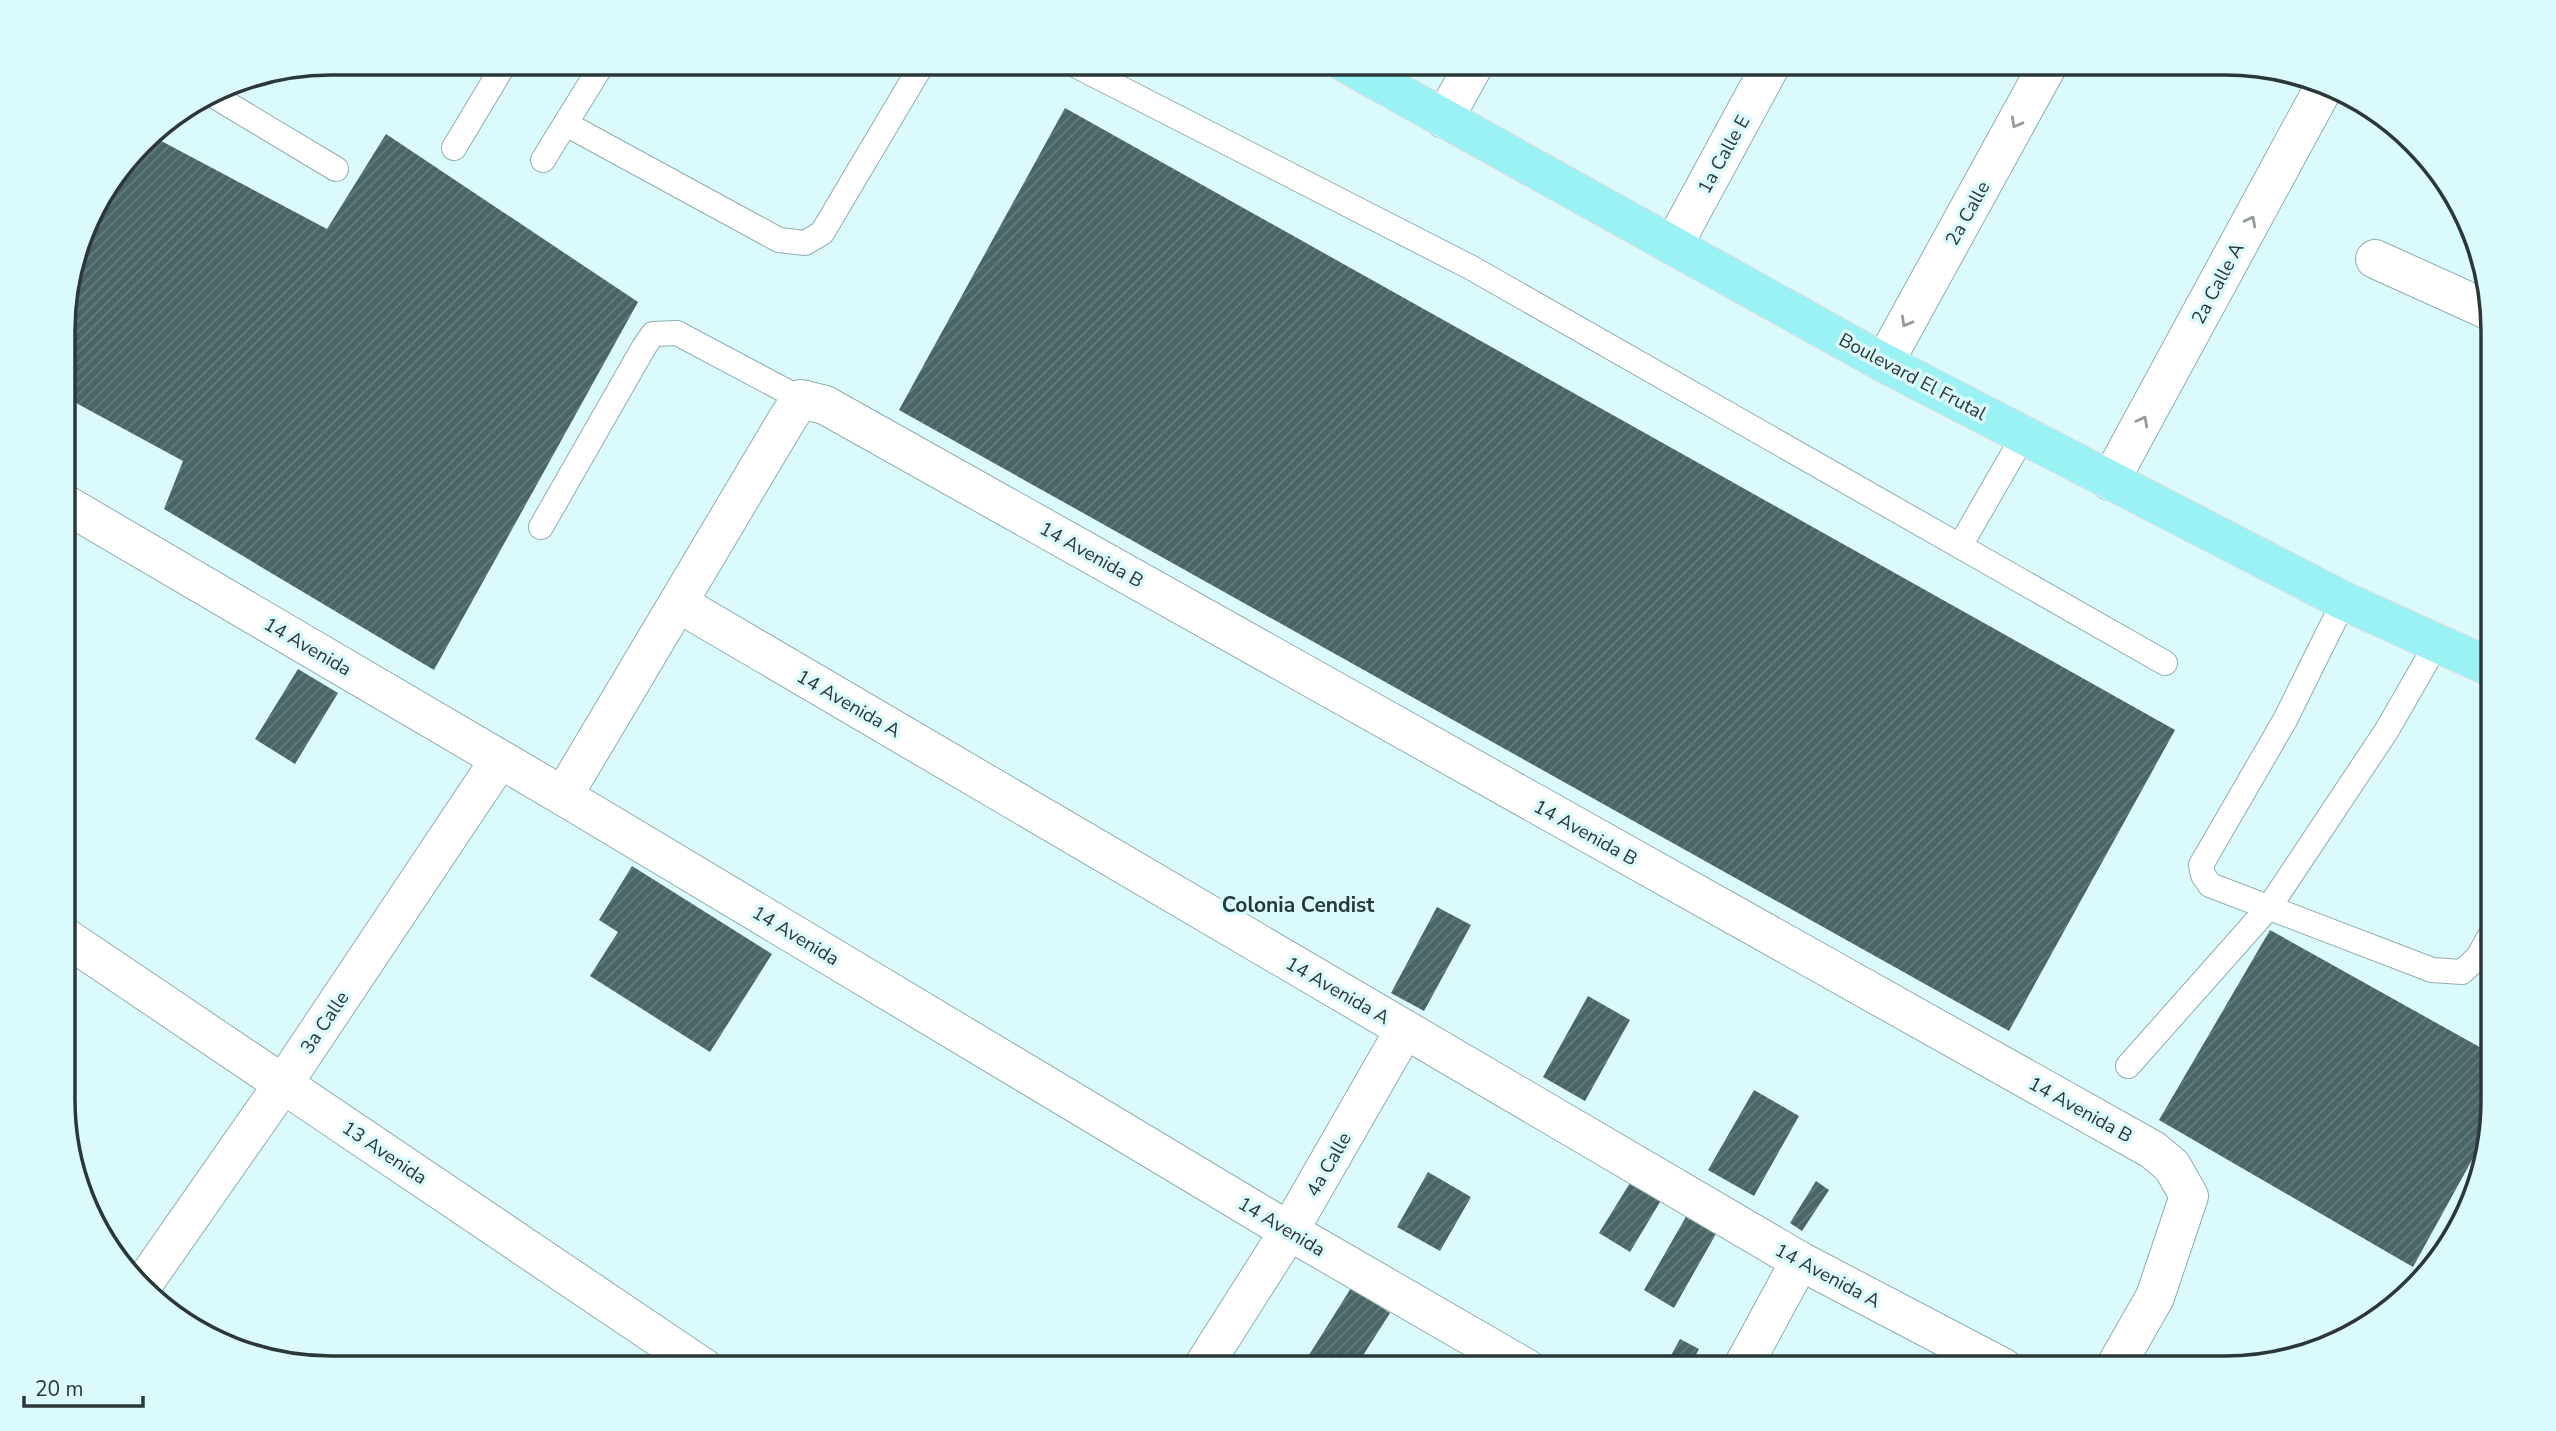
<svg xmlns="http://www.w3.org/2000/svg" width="2556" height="1431" viewBox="0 0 2556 1431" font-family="'Nunito Sans',sans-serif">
	<defs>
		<pattern id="building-hatch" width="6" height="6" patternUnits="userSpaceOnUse" patternTransform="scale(1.75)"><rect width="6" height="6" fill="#496565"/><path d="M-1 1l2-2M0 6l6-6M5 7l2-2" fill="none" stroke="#677c7c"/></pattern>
	</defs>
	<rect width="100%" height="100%" fill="#dbfafb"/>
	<!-- building -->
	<path fill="url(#building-hatch)" d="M1065 108 2175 730 2009 1031 899 410Z
		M386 134 638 302 434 670 164 509 183 461 65 397V297L91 212 150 135 327 229Z
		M298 669 338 693 295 764 255 739Z
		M632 866 772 954 710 1052 590 976 618 932 599 920Z
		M1437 907 1471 925 1424 1011 1391 993Z
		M2270 930 2492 1054V1117L2488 1131 2413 1267 2159 1120Z
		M1588 996 1630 1020 1585 1101 1543 1077Z
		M1754 1090 1799 1116 1754 1196 1708 1170Z
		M1428 1172 1471 1197 1440 1251 1397 1227Z
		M1633 1178 1663 1197 1630 1252 1599 1233Z
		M1816 1181 1829 1190 1802 1231 1790 1223Z
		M1687 1215 1717 1232 1674 1308 1644 1290Z
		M1351 1288 1390 1313 1355 1368H1312L1304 1363Z
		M1680 1339 1699 1349 1689 1368H1664Z
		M1630 1360 1643 1368H1625Z"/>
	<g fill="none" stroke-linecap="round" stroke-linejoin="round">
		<defs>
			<path id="service" d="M1071 63 1470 267 2165 663
				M211 94 336 169
				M566 124 779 240 805 243 822 233 923 63
				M454 148 505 63
				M543 160 603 63
				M541 527 644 347 653 334 677 333 801 399
				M1960 546 2024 435
				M2344 601 2285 720 2201 865 2203 875 2210 885 2432 970 2462 972 2478 957 2492 932
				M2128 1066 2270 906 2387 730 2437 643"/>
			<path id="minor" d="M1444 119 1475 63
				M1674 244 1772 63
				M2375 259 2492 312
				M1884 363 2049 63
				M2110 481 2325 85
				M65 504 563 796 1289 1231 1526 1368
				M678 603 1800 1261 2004 1368
				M563 796 788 418 801 399 825 405 2153 1150 2172 1166 2189 1196 2155 1297 2115 1367
				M65 937 704 1368
				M144 1283 283 1084 500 759
				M1202 1368 1289 1231 1405 1029
				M1742 1368 1800 1261"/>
			<path id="primary" d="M1345 63 1884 363 2344 601 2492 668"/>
		</defs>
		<!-- service casing -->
		<use href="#service" stroke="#91aeaf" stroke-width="26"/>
		<!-- minor casing -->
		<use href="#minor" stroke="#91aeaf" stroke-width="40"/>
		<!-- primary casing -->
		<use href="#primary" stroke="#dddfdf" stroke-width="40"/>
		<!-- service -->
		<use href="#service" stroke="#fff" stroke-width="24"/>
		<!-- minor -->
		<use href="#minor" stroke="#fff" stroke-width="38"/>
		<!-- primary -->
		<use href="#primary" stroke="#9af2f5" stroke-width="38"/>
	</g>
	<!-- one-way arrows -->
	<defs><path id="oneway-chevron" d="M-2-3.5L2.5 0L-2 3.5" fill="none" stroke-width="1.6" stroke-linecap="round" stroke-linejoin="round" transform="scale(1.75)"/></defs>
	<g stroke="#969c9c">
		<use href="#oneway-chevron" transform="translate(2016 123) rotate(119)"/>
		<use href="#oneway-chevron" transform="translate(2251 221) rotate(-62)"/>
		<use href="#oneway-chevron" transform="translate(1906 322) rotate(119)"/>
		<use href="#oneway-chevron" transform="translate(2143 421) rotate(-62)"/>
	</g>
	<g text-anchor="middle" stroke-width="7" stroke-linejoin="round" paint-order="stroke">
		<!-- street labels -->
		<g font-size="19" fill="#2c3838" stroke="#dbfafb">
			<text transform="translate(1723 154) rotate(-61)" y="7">1a Calle E</text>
			<text transform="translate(1967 213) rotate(-61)" y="7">2a Calle</text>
			<text transform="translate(2217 283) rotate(-62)" y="7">2a Calle A</text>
			<text transform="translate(1913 376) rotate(28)" y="7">Boulevard El Frutal</text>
			<text transform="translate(1092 554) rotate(29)" y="7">14 Avenida B</text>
			<text transform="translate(308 646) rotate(30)" y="7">14 Avenida</text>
			<text transform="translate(849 703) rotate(30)" y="7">14 Avenida A</text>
			<text transform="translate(1586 832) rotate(29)" y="7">14 Avenida B</text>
			<text transform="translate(796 935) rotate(31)" y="7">14 Avenida</text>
			<text transform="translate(1338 990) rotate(30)" y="7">14 Avenida A</text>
			<text transform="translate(324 1022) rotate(-56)" y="7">3a Calle</text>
			<text transform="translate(2081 1109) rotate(29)" y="7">14 Avenida B</text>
			<text transform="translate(385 1152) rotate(34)" y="7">13 Avenida</text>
			<text transform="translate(1328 1164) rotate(-60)" y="7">4a Calle</text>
			<text transform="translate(1282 1226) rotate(31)" y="7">14 Avenida</text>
			<text transform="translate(1828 1275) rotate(28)" y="7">14 Avenida A</text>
		</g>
		<!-- neighbourhood labels -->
		<g font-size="21" font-weight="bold" fill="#213b3c" stroke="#dbfafb">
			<text x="1298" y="912">Colonia Cendist</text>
		</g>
	</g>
	<!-- crop -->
	<path d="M0 0H2556V1431H0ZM331 75H2225A256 256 0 0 1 2481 331V1100A256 256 0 0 1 2225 1356H331A256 256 0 0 1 75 1100V331A256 256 0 0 1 331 75Z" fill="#dbfafb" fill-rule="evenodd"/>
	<path fill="none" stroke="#2c3838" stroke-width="3.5" d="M331 75H2225A256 256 0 0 1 2481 331V1100A256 256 0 0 1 2225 1356H331A256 256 0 0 1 75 1100V331A256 256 0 0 1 331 75Z"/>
	<!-- scale -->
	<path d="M24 1396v10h119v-10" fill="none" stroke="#2c3838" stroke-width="3.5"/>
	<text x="35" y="1396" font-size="21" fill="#2c3838" stroke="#dbfafb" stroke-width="5" paint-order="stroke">20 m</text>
</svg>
